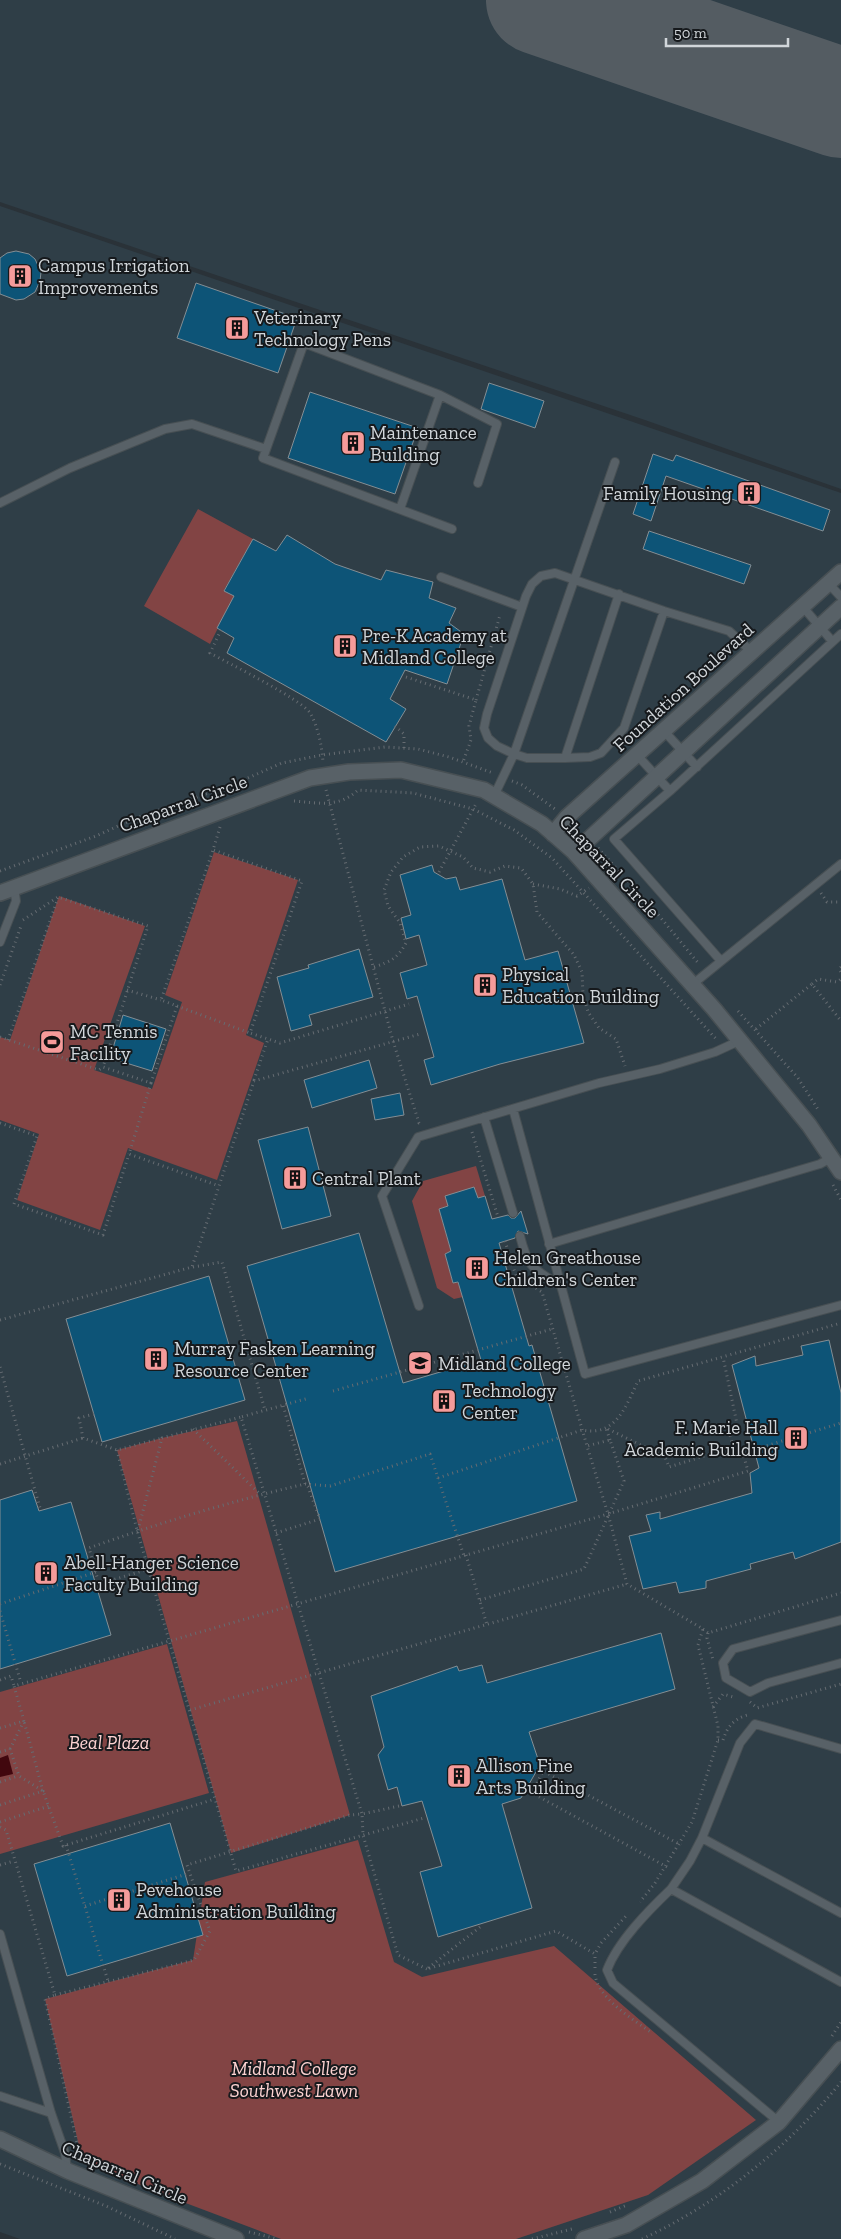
<svg xmlns="http://www.w3.org/2000/svg" width="841" height="2239" viewBox="0 0 841 2239" font-family="'Zilla Slab',serif">
	<rect width="100%" height="100%" fill="#2a3238"/>
	<!-- built -->
	<path fill="#2f3e47" d="M0 0H841V489L645 420 0 202Z
		M0 206 841 493V2239H20L0 2232Z"/>
	<!-- green -->
	<path fill="#824444" d="M198 509 253 539 224 590 234 596 210 644 144 606Z
		M214 852 298 880 246 1035 264 1043 217 1180 128 1148 100 1230 17 1200 39 1134 0 1120V1037L10 1040 59 896 145 926 94 1070 152 1089 182 1002 165 995Z
		M476 1166 485 1196 478 1198 474 1187 448 1206 439 1209 451 1251 445 1254 453 1283H458L463 1297 454 1299 437 1288 412 1201 423 1181Z
		M237 1421 350 1815 231 1853 117 1450 162 1438Z
		M167 1644 209 1793 0 1854V1692Z
		M358 1840 394 1962 422 1977 554 1946 756 2120 648 2195 516 2239H281L175 2199 176 2201 82 2159 45 1999 193 1960 205 1882Z"/>
	<!-- water -->
	<path fill="#41070e" d="M8 1755 13 1774 0 1777V1758Z"/>
	<g fill="none" stroke-linecap="round" stroke-linejoin="round">
		<!-- runway -->
		<path stroke="#545c62" stroke-width="110" d="M541 0 841 103"/>
	</g>
	<!-- building -->
	<path fill="#0d5477" stroke="#848e94" d="M16 251 29 254 35 259 41 272 40 281 35 292 24 299 16 300 0 294V258L7 253Z
		M196 283 297 318 278 373 177 338Z
		M489 383 544 401 535 428 481 409Z
		M310 392 418 428 395 494 288 458Z
		M653 454 673 461 676 455 830 510 823 531 666 476 651 521 633 514Z
		M649 531 751 565 744 584 643 549Z
		M287 535 335 564 381 580 386 570 433 582 429 598 456 608 449 623 464 634 447 684 405 670 390 699 406 709 386 742 227 653 234 638 217 628 234 596 224 591 253 539 276 551Z
		M432 865 434 872 446 879 456 877 460 890 502 879 525 960 558 951 584 1043 500 1064 431 1085 424 1060 434 1057 417 996 407 999 400 973 427 965 419 935 406 939 401 918 411 915 400 875Z
		M359 949 373 997 309 1015 312 1025 291 1031 277 977 309 968 308 965Z
		M123 1015 166 1029 152 1071 110 1058Z
		M369 1060 377 1088 312 1108 304 1080Z
		M400 1093 404 1115 375 1120 371 1099Z
		M308 1127 331 1216 282 1229 258 1140Z
		M474 1187 478 1198 485 1196 492 1219 508 1215 511 1218H515L521 1211 528 1234 518 1231 515 1238 499 1243 529 1346 532 1345 577 1501 335 1572 247 1266 359 1233 403 1383 481 1360 458 1282 453 1283 445 1254 451 1251 439 1209 448 1206 445 1196Z
		M209 1276 245 1400 102 1442 66 1319Z
		M829 1340 841 1393V1542L795 1559 793 1552 750 1564 751 1569 706 1581V1588L679 1593 676 1582 643 1589 629 1536 651 1531 646 1515 660 1512V1519L752 1493 750 1473 759 1468 732 1365 755 1356 756 1366 803 1355 801 1346Z
		M32 1490 39 1511 71 1502 111 1635 0 1669V1500Z
		M661 1633 675 1689 529 1732 540 1765 521 1798 502 1804 532 1908 438 1937 420 1872 442 1866 422 1801 402 1806 397 1787 388 1790 378 1755 384 1747 371 1696 457 1666 459 1671 482 1665 487 1683Z
		M170 1823 203 1935 67 1976 34 1864Z"/>
	<g fill="none" stroke-linecap="round" stroke-linejoin="round">
		<defs>
			<path id="lane" d="M440 395 497 424 478 483
				M0 503 70 468 165 429 192 424 266 449
				M400 509 440 395 304 343 263 458 452 529
				M441 577 522 607
				M828 583 841 597
				M803 607 832 641
				M664 611 624 728 601 753 590 757 565 758H527L514 754 497 746 488 738 484 728 487 714 526 596 532 584 541 576 555 573 664 611 729 631 752 652
				M664 731 697 767
				M637 755 670 791
				M565 758 619 594
				M494 796 514 754 615 462
				M0 942 16 901 14 887
				M721 961 614 839 670 791 841 634
				M693 984 841 864
				M513 1109 585 1374 841 1305
				M484 1117 513 1213
				M520 1236C528 1268 533 1269 560 1285
				M549 1244 820 1164 831 1158
				M419 1306 382 1196 418 1137 599 1083 660 1069 715 1052 739 1041
				M841 1620 733 1649 723 1663 726 1678 750 1692 768 1683 841 1663
				M841 1749 755 1724 740 1743 702 1838 841 1913
				M671 1889 690 1861 702 1838
				M0 1934 51 2113 65 2153 67 2170
				M0 2096 51 2113
				M779 2122 613 1983 607 1970C618 1941 649 1910 671 1889L841 1982"/>
			<path id="street" d="M553 834 567 817 841 572
				M573 851 589 839 841 607
				M0 893 310 778 349 772 401 770 484 790 542 824 573 851 714 1009 809 1125 841 1172
				M0 2139 68 2171 236 2239
				M584 2239 626 2225 702 2181 779 2122 841 2049"/>
		</defs>
		<!-- lane casing -->
		<use href="#lane" stroke="#474f53" stroke-width="10"/>
		<!-- street casing -->
		<use href="#street" stroke="#474f53" stroke-width="18"/>
		<!-- path -->
		<path stroke="#666c72" stroke-width="3" stroke-dasharray="1 4" stroke-linecap="butt" d="M221 630 210 653C228 663 301 699 310 713 318 726 322 747 323 762
			M406 677 476 700 469 726 471 740 463 762
			M476 700 500 615
			M395 726 404 734V749
			M512 781 522 785 555 809
			M326 790 393 1041 419 1123H421
			M294 801C318 803 339 808 358 790L413 793 473 809 514 830 552 858 717 1040
			M220 827 213 850 302 881 250 1033 280 1043 409 1004
			M598 848 656 912 699 964
			M0 871 96 836 136 818 232 785 282 763 322 755 385 747 418 749 449 757 493 773
			M439 872 477 802
			M533 884 560 889 577 896 589 888
			M821 893 827 902H841
			M23 920 58 897 148 926 103 1067 151 1083 177 1006 161 1000 213 850
			M374 967C390 962 398 958 406 943L400 923 388 906 384 890 391 872 403 857 420 847 439 846 463 857 473 868 490 872 505 866 521 868 533 884 537 912 574 955 582 972 583 994 588 1012 599 1028 616 1039 625 1066
			M841 967 839 969 841 972
			M812 984 818 979 837 982 841 979
			M0 985 21 926
			M127 990 161 1000
			M177 1006 250 1033
			M738 1011 798 1078 819 1111
			M756 1029 812 984 841 1021
			M0 1037 99 1070 103 1067
			M8 1040 58 898
			M254 1080 268 1039
			M151 1083 129 1154 219 1186
			M0 1123 37 1136 14 1204 103 1235 129 1154
			M472 1132 498 1217
			M833 1185 841 1200
			M505 1241 516 1276 542 1292 587 1446
			M193 1267 222 1262 265 1410
			M0 1320 192 1267 254 1081 420 1034
			M0 1367 40 1508
			M333 1391 552 1329
			M94 1414 79 1418 83 1438 117 1450 162 1438
			M193 1429 260 1494
			M610 1440 606 1428 665 1457 669 1467 733 1447
			M117 1450 137 1530 236 1871 424 1818
			M743 1453 841 1423
			M0 1464 83 1438
			M438 1478 582 1430C616 1437 626 1406 638 1381L841 1323
			M305 1484 330 1486 430 1454 464 1556
			M138 1530 162 1438 241 1417
			M276 1533 320 1519 308 1487 305 1485
			M466 1555 487 1625
			M149 1569 99 1584 89 1548C159 1523 232 1501 305 1484L283 1405
			M480 1600 584 1569 624 1481 610 1440 587 1446 608 1514 627 1584 703 1629 698 1645 718 1726V1740L692 1822 655 1883 640 1902
			M0 1604 96 1572
			M0 1611 21 1683
			M703 1629 708 1633 841 1593
			M708 1633 707 1638 713 1660
			M0 1680 11 1676 14 1686
			M750 1702 757 1708 841 1684
			M713 1707 723 1694 733 1697
			M190 1710 627 1584
			M0 1728 24 1721 14 1686 608 1514 748 1471 741 1447H733L729 1431 737 1424 723 1357
			M718 1740H723C727 1727 734 1719 747 1715
			M10 1749 24 1721
			M0 1752 10 1749 19 1776 43 1791 63 1846 215 1799
			M0 1782 18 1776
			M0 1805 43 1791 24 1721
			M399 1806 362 1814 363 1835 398 1955 427 1969
			M0 1822 49 1806
			M0 1827 6 1830 55 1995 45 1999 81 2161
			M66 1845 108 1981
			M0 1865 14 1861
			M667 1867 532 1793 543 1771 681 1845
			M85 1906 190 1873
			M480 1927 427 1969 556 1931 595 1954 601 1943 627 1915
			M595 1968V1954
			M595 1974C597 1998 634 2020 652 2033
			M55 1995 194 1960 210 1931 187 1865 350 1815 362 1814 241 1417 309 1398
			M832 2036 841 2022
			M0 2164 106 2206 175 2239
			M610 2212 627 2205
			M249 2232 278 2239
			M532 2239 572 2229
			M642 2239C718 2204 788 2147 841 2082"/>
		<!-- lane -->
		<use href="#lane" stroke="#586167" stroke-width="8"/>
		<!-- street -->
		<use href="#street" stroke="#586167" stroke-width="15"/>
	</g>
	<!-- icons -->
	<defs>
		<symbol id="building-square" viewBox="-11 -11 22 22"><rect x="-9" y="-9" width="18" height="18" rx="4" fill="#f59b9a" stroke="#16191c"/><path d="M-4-6H4V6H1V3H-1V6H-4ZM-2.5-4.3h1.7v1.8h-1.7ZM.8-4.3h1.7v1.8H.8ZM-2.5-1h1.7V.8h-1.7ZM.8-1h1.7V.8H.8Z" fill="#111"/></symbol>
		<symbol id="stadium-square" viewBox="-11 -11 22 22"><rect x="-9" y="-9" width="18" height="18" rx="4" fill="#f59b9a" stroke="#16191c"/><path d="M0-5a6.5 5 0 1 0 0 10a6.5 5 0 1 0 0-10ZM-3.5-1.8h7v3.6h-7Z" fill="#111"/></symbol>
		<symbol id="university-square" viewBox="-11 -11 22 22"><rect x="-9" y="-9" width="18" height="18" rx="4" fill="#f59b9a" stroke="#16191c"/><path d="M0-5L7-2L0 1L-7-2ZM-4 1L0 2.5L4 1V4Q0 6-4 4Z" fill="#111"/></symbol>
	</defs>
	<g fill-rule="evenodd">
		<use href="#building-square" x="6" y="262" width="28" height="28"/>
		<use href="#building-square" x="223" y="314" width="28" height="28"/>
		<use href="#building-square" x="339" y="429" width="28" height="28"/>
		<use href="#building-square" x="735" y="479" width="28" height="28"/>
		<use href="#building-square" x="331" y="632" width="28" height="28"/>
		<use href="#building-square" x="471" y="971" width="28" height="28"/>
		<use href="#stadium-square" x="38" y="1028" width="28" height="28"/>
		<use href="#building-square" x="281" y="1164" width="28" height="28"/>
		<use href="#building-square" x="463" y="1254" width="28" height="28"/>
		<use href="#building-square" x="142" y="1345" width="28" height="28"/>
		<use href="#university-square" x="406" y="1349" width="28" height="28"/>
		<use href="#building-square" x="430" y="1387" width="28" height="28"/>
		<use href="#building-square" x="782" y="1424" width="28" height="28"/>
		<use href="#building-square" x="32" y="1559" width="28" height="28"/>
		<use href="#building-square" x="445" y="1762" width="28" height="28"/>
		<use href="#building-square" x="105" y="1886" width="28" height="28"/>
	</g>
	<g text-anchor="middle" stroke-width="4" stroke-linejoin="round" paint-order="stroke">
		<!-- poi labels -->
		<g font-size="19" fill="#d1d6da" stroke="#16191c" text-anchor="start">
			<text x="38" y="272">Campus Irrigation<tspan x="38" dy="22">Improvements</tspan></text>
			<text x="254" y="324">Veterinary<tspan x="254" dy="22">Technology Pens</tspan></text>
			<text x="370" y="439">Maintenance<tspan x="370" dy="22">Building</tspan></text>
			<text x="732" y="500" text-anchor="end">Family Housing</text>
			<text x="362" y="642">Pre-K Academy at<tspan x="362" dy="22">Midland College</tspan></text>
			<text x="502" y="981">Physical<tspan x="502" dy="22">Education Building</tspan></text>
			<text x="70" y="1038">MC Tennis<tspan x="70" dy="22">Facility</tspan></text>
			<text x="312" y="1185">Central Plant</text>
			<text x="494" y="1264">Helen Greathouse<tspan x="494" dy="22">Children's Center</tspan></text>
			<text x="174" y="1355">Murray Fasken Learning<tspan x="174" dy="22">Resource Center</tspan></text>
			<text x="438" y="1370">Midland College</text>
			<text x="462" y="1397">Technology<tspan x="462" dy="22">Center</tspan></text>
			<text x="778" y="1434" text-anchor="end">F. Marie Hall<tspan x="778" dy="22">Academic Building</tspan></text>
			<text x="64" y="1569">Abell-Hanger Science<tspan x="64" dy="22">Faculty Building</tspan></text>
			<text x="476" y="1772">Allison Fine<tspan x="476" dy="22">Arts Building</tspan></text>
			<text x="136" y="1896">Pevehouse<tspan x="136" dy="22">Administration Building</tspan></text>
		</g>
		<!-- street labels -->
		<g font-size="19" fill="#d1d6da" stroke="#16191c">
			<text transform="translate(683 687) rotate(-42)" y="7">Foundation Boulevard</text>
			<text transform="translate(183 803) rotate(-20)" y="7">Chaparral Circle</text>
			<text transform="translate(610 866) rotate(46)" y="7">Chaparral Circle</text>
			<text transform="translate(125 2172) rotate(23)" y="7">Chaparral Circle</text>
		</g>
		<!-- park labels -->
		<g font-size="19" font-style="italic" fill="#fdd3d2" stroke="#16191c">
			<text x="109" y="1749">Beal Plaza</text>
			<text x="294" y="2075">Midland College<tspan x="294" dy="22">Southwest Lawn</tspan></text>
		</g>
	</g>
	<!-- scale -->
	<path d="M666 38v8h122v-8" fill="none" stroke="#d1d6da" stroke-width="2.5"/>
	<text x="674" y="38" font-size="15" fill="#d1d6da" stroke="#16191c" stroke-width="4" paint-order="stroke">50 m</text>
</svg>
